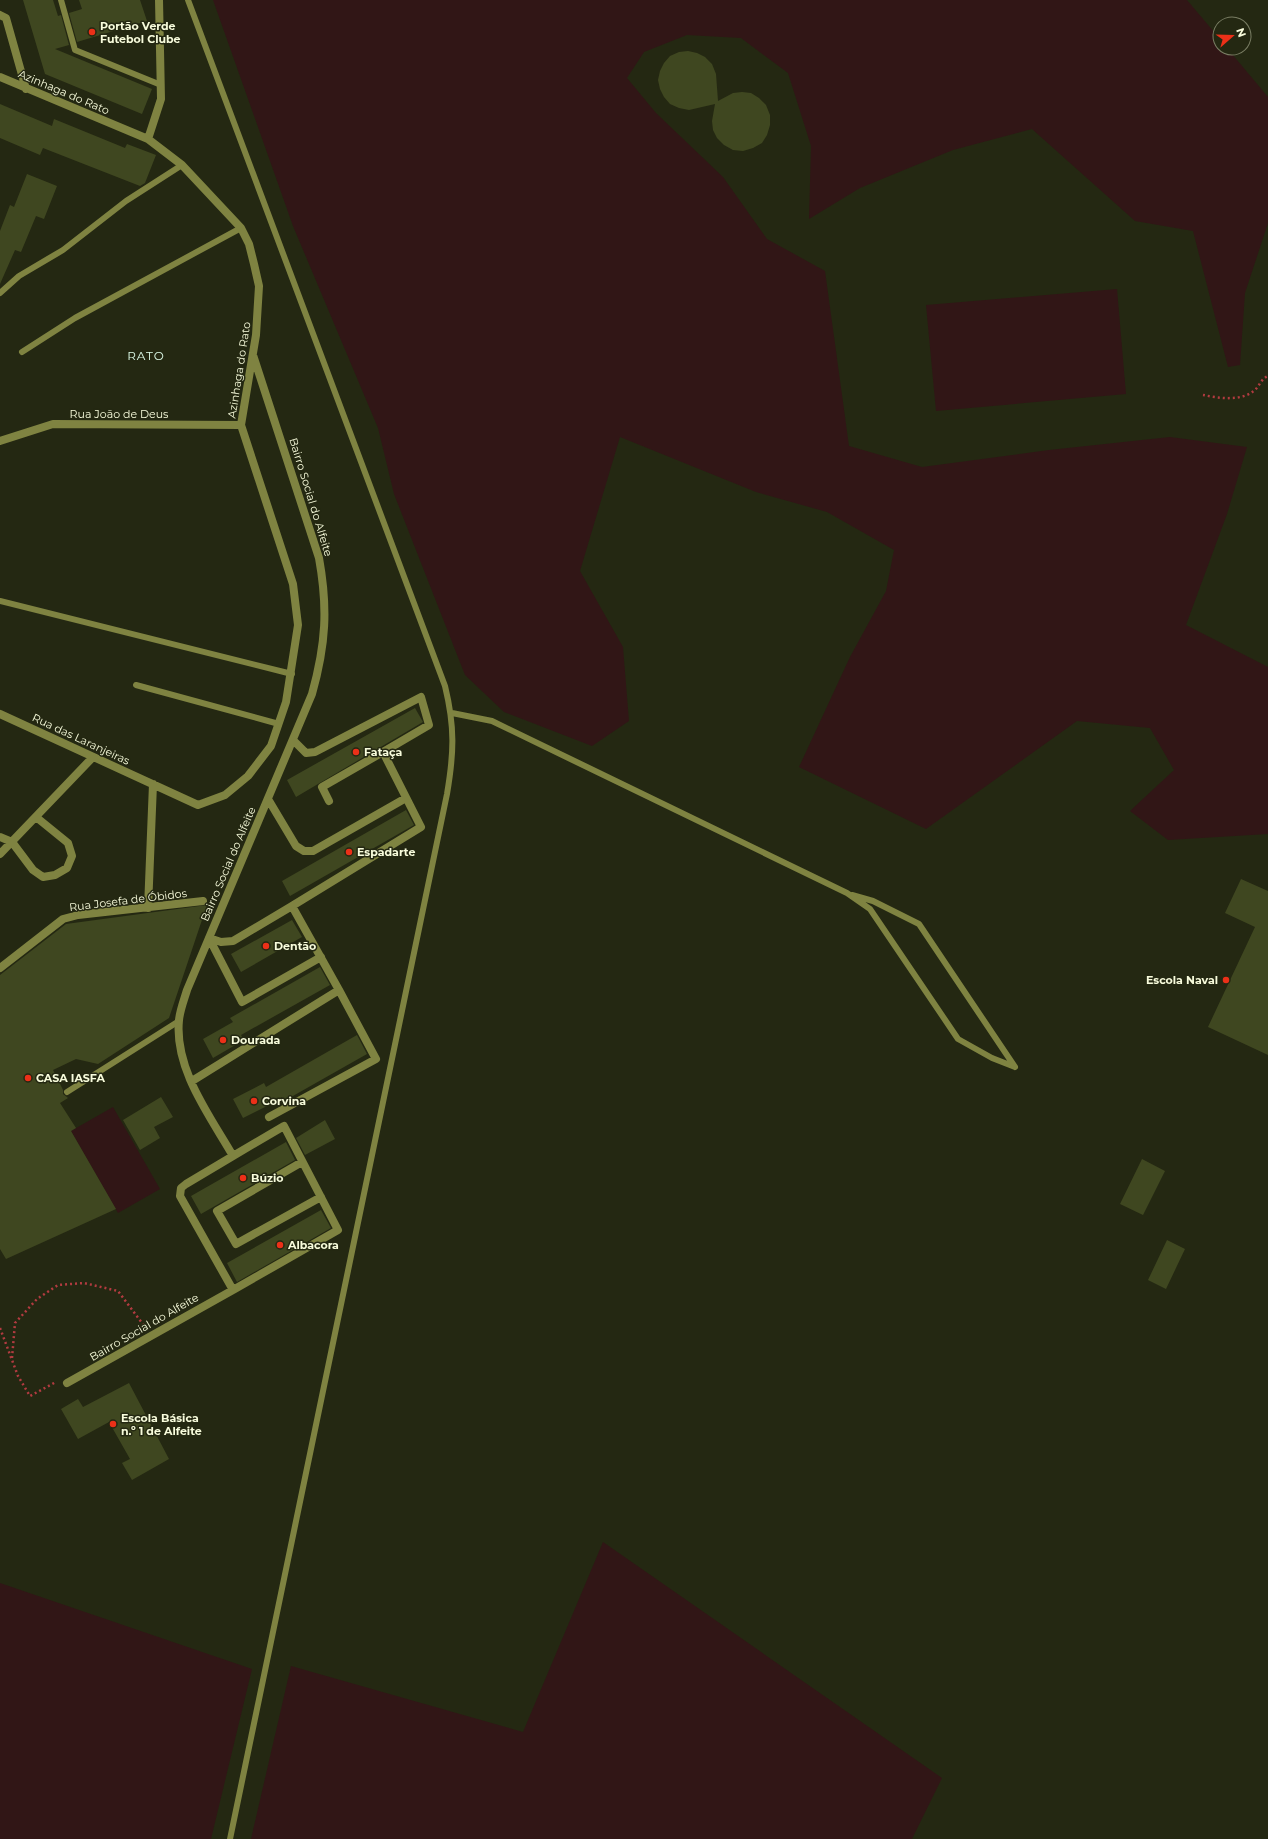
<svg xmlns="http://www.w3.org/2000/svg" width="1268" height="1839" viewBox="0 0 1268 1839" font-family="Montserrat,sans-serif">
	<rect width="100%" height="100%" fill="#242812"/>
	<!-- green -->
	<path fill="#311616" d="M213 0H1187L1220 39V48H1227L1268 97V223L1245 293 1240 365 1228 367 1193 231 1135 221 1032 129 953 150 860 188 809 219 811 146 788 73 741 38 687 35 644 52 627 78 656 113 723 177 767 239 825 271 849 446 922 467 1049 450 1170 437 1247 447 1227 514 1186 625 1268 667V834L1168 840 1130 811 1174 770 1150 728 1077 721 926 829 799 767 850 657 886 591 894 550 827 512 756 492 620 437 580 571 623 647 629 721 592 746 504 712 465 675 394 494 378 428 293 226Z
		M1117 289 1126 394 936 411 926 305Z
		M113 1107 160 1189 118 1213 71 1131Z
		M603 1542 942 1778 912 1839H251L291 1666 523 1732Z
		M0 1583 252 1669 211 1839H0Z"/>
	<!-- building -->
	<path fill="#3f4720" d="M23 0H53L58 16 61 15 69 45 55 49 152 89 142 114 45 74Z
		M79 0H140L147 21 77 42 69 13 82 9Z
		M688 51 697 53 705 57 712 64 716 74 718 101 733 93 742 92 751 93 759 98 766 105 770 115V125L767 135 762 143 753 148 743 151 733 150 724 145 717 138 713 130 712 121 715 104 689 110 679 108 670 104 664 97 660 89 658 80 660 71 664 63 670 56 679 52Z
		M0 104 52 126 54 119 125 148 127 144 156 155 145 183 140 186 43 148 40 155 0 138Z
		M27 174 57 186 44 219 36 216 21 252 15 250 0 284V231L10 205 14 207Z
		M415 708 423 722 296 797 287 780Z
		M406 810 414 825 290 896 282 881Z
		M1241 879 1268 891V1055L1208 1027 1255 927 1225 913Z
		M207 905 169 1018 98 1064 76 1059 53 1070 63 1090V1094L68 1098 60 1103 76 1128 71 1131 116 1209 6 1259 0 1249V975L66 924Z
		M292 920 302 937 241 972 231 954Z
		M320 967 330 985 241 1035 244 1040 213 1058 203 1039 233 1022 230 1018Z
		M357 1035 367 1054 277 1105 275 1102 243 1118 233 1099 264 1083 266 1087Z
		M161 1097 173 1117 154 1127 160 1138 140 1150 123 1120Z
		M325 1120 335 1139 305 1155 296 1138Z
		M286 1142 295 1160 201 1214 191 1196Z
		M1142 1159 1165 1171 1143 1215 1120 1204Z
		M321 1210 331 1228 237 1282 227 1263Z
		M1167 1240 1185 1249 1166 1289 1148 1280Z
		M129 1383 169 1459 132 1480 122 1463 130 1459 109 1422 78 1439 61 1409 78 1399 83 1407Z"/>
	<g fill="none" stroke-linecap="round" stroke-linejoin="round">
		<!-- path -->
		<path stroke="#b23b40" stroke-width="2.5" stroke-dasharray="2 3" stroke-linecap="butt" d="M1203 395C1219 398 1241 402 1255 390 1260 385 1261 379 1268 376
			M0 1328 18 1376 30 1396 56 1382
			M12 1358 15 1323 37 1299 58 1285 84 1283 118 1291 145 1327"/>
		<!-- lane -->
		<path stroke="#7f8341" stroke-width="6" d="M61 0 75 50 161 85
			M188 0 445 686C455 727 454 753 447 794L230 1839
			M0 293 19 276 63 250 126 201 182 165
			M22 352 75 318 241 228
			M0 601 292 674
			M136 685 279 724
			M452 713 492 721 847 893 870 909 958 1039 992 1058 1015 1067
			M852 895 873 901 919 924 1015 1067
			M67 1092 179 1021"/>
		<!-- street -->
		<path stroke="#7f8341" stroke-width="8" d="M0 15 6 18 26 89
			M0 77 148 139 182 165 241 228 249 244 254 264 259 286 256 335 241 425 293 584 298 625 286 702 271 746 248 776 225 795 198 805 0 714
			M148 139 161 99 159 0
			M0 441 53 424 241 425
			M293 740 306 753 315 752 421 697 429 725 383 752
			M268 799 296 846 304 851H313L406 798
			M0 837 12 842 33 870 43 877 55 875 67 868 72 856 68 843 36 817
			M0 854 93 757
			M292 906 421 827 383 752 322 787 329 801
			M148 908 153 784
			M209 938 242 1002 321 957
			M0 968 63 919 78 915 203 901
			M192 1081 339 990 292 906 233 941 221 942 209 938
			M269 1117 376 1059 339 990
			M302 1162 217 1211 236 1244 321 1197
			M233 1290 338 1230 284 1126 233 1156
			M67 1383 233 1290 180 1196 181 1188 186 1184 233 1156C210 1116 174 1069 179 1020 180 1010 184 1000 187 990L312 694C326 644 328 608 319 558L253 355"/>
	</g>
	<!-- markers -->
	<g fill="#ec3018" stroke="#242812" stroke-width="1.5">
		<circle cx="92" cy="32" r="4"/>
		<circle cx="356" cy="752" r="4"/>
		<circle cx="349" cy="852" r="4"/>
		<circle cx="266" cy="946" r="4"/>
		<circle cx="1226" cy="980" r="4"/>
		<circle cx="223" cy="1040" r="4"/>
		<circle cx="28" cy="1078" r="4"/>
		<circle cx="254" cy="1101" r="4"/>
		<circle cx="243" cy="1178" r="4"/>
		<circle cx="280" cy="1245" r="4"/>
		<circle cx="113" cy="1424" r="4"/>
	</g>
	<g text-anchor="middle" stroke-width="3" stroke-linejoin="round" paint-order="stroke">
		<!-- poi labels -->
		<g font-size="11" font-weight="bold" fill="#f8fcdc" stroke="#242812" text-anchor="start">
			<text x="100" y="30">Portão Verde<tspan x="100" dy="13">Futebol Clube</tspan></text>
			<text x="364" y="756">Fataça</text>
			<text x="357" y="856">Espadarte</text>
			<text x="274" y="950">Dentão</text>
			<text x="1218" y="984" text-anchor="end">Escola Naval</text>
			<text x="231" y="1044">Dourada</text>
			<text x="36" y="1082">CASA IASFA</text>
			<text x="262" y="1105">Corvina</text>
			<text x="251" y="1182">Búzio</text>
			<text x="288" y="1249">Albacora</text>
			<text x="121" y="1422">Escola Básica<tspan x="121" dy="13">n.º 1 de Alfeite</tspan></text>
		</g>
		<!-- street labels -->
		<g font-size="11" fill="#f8fcdc" stroke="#242812">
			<text transform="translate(64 92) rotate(23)" y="4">Azinhaga do Rato</text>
			<text transform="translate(239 370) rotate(-81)" y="4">Azinhaga do Rato</text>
			<text x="119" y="418">Rua João de Deus</text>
			<text transform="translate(311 497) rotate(73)" y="4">Bairro Social do Alfeite</text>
			<text transform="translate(81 739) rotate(25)" y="4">Rua das Laranjeiras</text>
			<text transform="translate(228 864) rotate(-67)" y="4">Bairro Social do Alfeite</text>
			<text transform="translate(128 900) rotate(-7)" y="4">Rua Josefa de Óbidos</text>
			<text transform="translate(144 1327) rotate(-30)" y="4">Bairro Social do Alfeite</text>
		</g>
		<!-- neighbourhood labels -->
		<g font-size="12" letter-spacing="1" fill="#defce9" stroke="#242812">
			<text x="146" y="360">RATO</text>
		</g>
	</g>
	<!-- north arrow -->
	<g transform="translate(1232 36) rotate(70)"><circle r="19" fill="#242812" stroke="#797d63"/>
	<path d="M0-3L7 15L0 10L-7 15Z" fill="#ec3018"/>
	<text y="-6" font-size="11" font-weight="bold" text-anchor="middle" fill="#f8fcdc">N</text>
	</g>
</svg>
